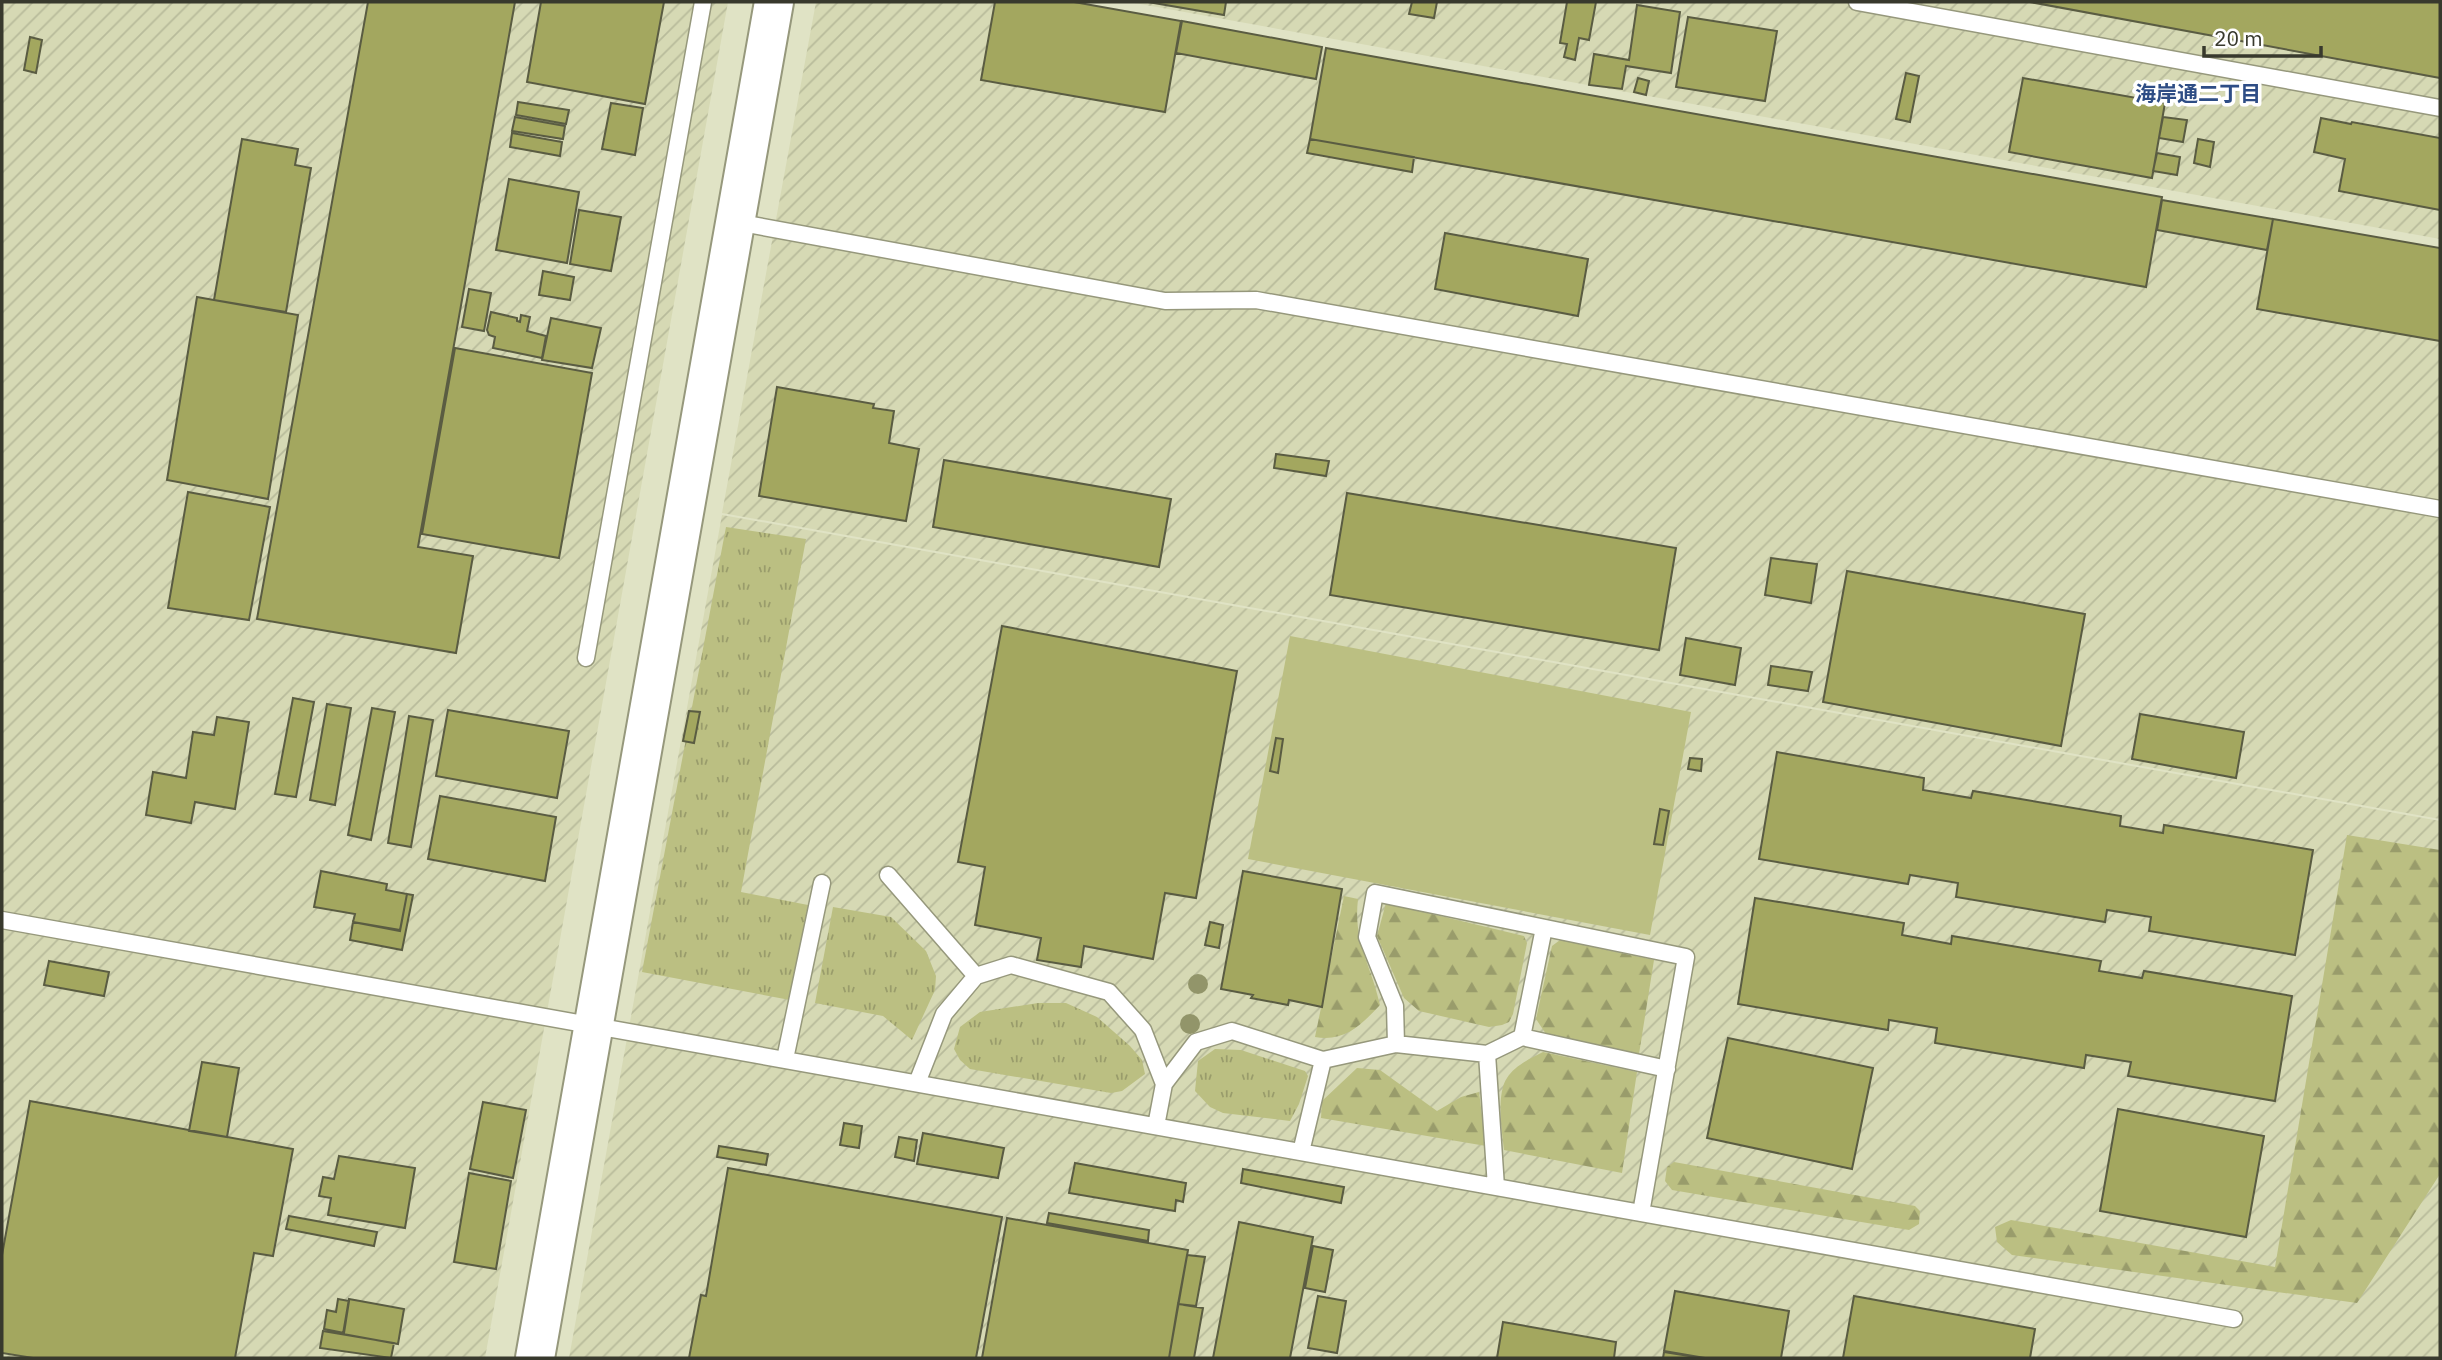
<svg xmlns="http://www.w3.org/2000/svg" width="2442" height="1360" viewBox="0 0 2442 1360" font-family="'IBM Plex Sans','Noto Sans JP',sans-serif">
	<defs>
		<pattern id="industrial-furrows" width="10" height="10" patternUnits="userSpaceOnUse" patternTransform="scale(1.75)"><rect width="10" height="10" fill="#d6d9b4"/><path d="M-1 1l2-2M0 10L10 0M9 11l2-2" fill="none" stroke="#b8bb9b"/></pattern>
		<pattern id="grass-tufts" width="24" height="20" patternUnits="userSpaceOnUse" patternTransform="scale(1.75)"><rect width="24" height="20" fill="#bbbf82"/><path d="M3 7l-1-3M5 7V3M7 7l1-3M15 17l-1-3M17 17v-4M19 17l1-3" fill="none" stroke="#999c6b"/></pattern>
		<pattern id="forest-firs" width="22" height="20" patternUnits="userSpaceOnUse" patternTransform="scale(1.75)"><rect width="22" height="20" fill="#bbbf82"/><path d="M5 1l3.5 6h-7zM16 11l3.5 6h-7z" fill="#999c6b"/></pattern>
	</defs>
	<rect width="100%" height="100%" fill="#e0e3c5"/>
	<!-- industrial -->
	<path fill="url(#industrial-furrows)" d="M2 2H728L485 1358H2Z
		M816 2H1066L2440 250V819L722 513Z
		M1129 2H2440V239Z
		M722 515 2440 821V1358H569Z"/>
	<!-- grass -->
	<path fill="url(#grass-tufts)" d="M726 527 806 539 741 892 808 905 790 1000 642 972Z
		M833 907 891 917 926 951 936 976 935 990 912 1040 883 1016 815 1003Z
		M1038 1003H1066L1097 1017 1130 1046 1142 1060 1145 1074 1122 1091 1111 1093 970 1069 960 1060 954 1049 960 1027 980 1012Z
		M1215 1049 1241 1050 1305 1071 1308 1076 1299 1104 1290 1121 1223 1113 1210 1107 1195 1091 1198 1061Z"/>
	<!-- forest -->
	<path fill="url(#forest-firs)" d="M2347 835 2440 850V1174L2357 1303 2012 1255 1997 1242 1995 1227 2011 1220 2275 1267Z
		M1344 896 1358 899C1353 943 1371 964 1380 1005 1361 1025 1345 1042 1315 1037Z
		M1386 903 1524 936 1527 943 1513 1014 1509 1022 1502 1025 1489 1027 1419 1011 1404 998 1377 936Z
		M1560 940 1654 960 1639 1054 1546 1034 1536 1019 1552 946Z
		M1543 1052 1637 1072 1622 1173 1504 1150C1502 1131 1496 1094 1507 1078 1514 1066 1531 1058 1543 1052Z
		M1357 1068 1380 1070 1437 1111 1461 1097 1479 1092 1486 1146 1321 1118 1322 1101Z
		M1674 1162 1915 1206 1920 1211 1919 1224 1909 1230 1672 1190 1665 1181 1667 1167Z"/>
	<!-- garden -->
	<path fill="#bbbf82" d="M1290 636 1691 712 1650 935 1248 859Z"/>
	<!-- building -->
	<path fill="#a3a75f" stroke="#5a5c42" stroke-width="2" d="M368 2H515L418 547 473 556 456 653 257 619Z
		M541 2H664L645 104 527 82Z
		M995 2H1074L1181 21 1165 112 981 80Z
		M1148 2H1226L1224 15Z
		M1412 2H1437L1434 18 1409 14Z
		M1567 2H1596L1589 40 1579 38 1575 60 1564 57 1567 44 1560 43Z
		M2030 2H2440V78Z
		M1637 5 1680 12 1671 73 1626 66 1622 89 1589 85 1594 54 1629 60Z
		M1688 17 1777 31 1765 101 1676 87Z
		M1182 21 1322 47 1316 79 1176 53Z
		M30 37 42 40 36 73 24 70Z
		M1326 48 2162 197 2146 287 1310 139Z
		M1906 73 1919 76 1910 122 1896 119Z
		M1638 78 1649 81 1646 95 1634 92Z
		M2023 78 2165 103 2152 178 2009 152Z
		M518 102 569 110 566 124 516 115Z
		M611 103 643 108 635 155 602 149Z
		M515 117 565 126 563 139 512 131Z
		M2163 117 2187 120 2183 142 2159 138Z
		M2321 118 2351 124 2352 122 2440 138V210L2339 191 2345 159 2314 152Z
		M512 133 562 142 560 156 510 147Z
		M242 139 298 149 295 165 311 168 286 312 214 300Z
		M1310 139 1414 157 1412 172 1307 153Z
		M2198 139 2214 142 2210 167 2194 163Z
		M2157 153 2180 157 2177 175 2153 171Z
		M509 179 579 192 567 263 496 250Z
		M2162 200 2273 219 2267 250 2157 230Z
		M579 210 621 217 611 271 570 264Z
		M2273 219 2440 248V341L2257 309Z
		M1445 233 1588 259 1578 316 1435 289Z
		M543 271 574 277 570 300 539 295Z
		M469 289 491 293 484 331 462 327Z
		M197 297 298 315 268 499 167 480Z
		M491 312 517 318V321L520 322 521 315 530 317 527 331 546 336 542 358 493 348 495 337 489 335 487 330Z
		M551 318 601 328 592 368 542 360Z
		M455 348 592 373 559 558 422 534Z
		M777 387 874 404 873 408 894 411 889 443 919 449 906 521 759 496Z
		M1276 454 1329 461 1326 476 1274 468Z
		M944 460 1171 499 1159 567 933 527Z
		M188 492 270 507 249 620 168 608Z
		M1347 493 1676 548 1659 650 1330 595Z
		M1771 558 1817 564 1811 603 1765 595Z
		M1847 571 2085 614 2061 746 1823 702Z
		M1002 626 1237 671 1196 898 1165 893 1153 959 1084 946 1081 967 1037 960 1041 938 975 925 985 867 958 862Z
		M1686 638 1741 648 1735 685 1680 675Z
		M1771 666 1812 672 1808 691 1768 685Z
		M293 698 314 702 296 797 275 794Z
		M327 704 351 708 335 805 310 800Z
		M372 708 395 712 371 840 348 835Z
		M448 710 569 731 557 798 436 776Z
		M689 711 700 712 694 743 683 741Z
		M2140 714 2244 732 2236 778 2132 759Z
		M409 716 433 720 411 847 388 843Z
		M217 717 249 722 235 809 195 802 191 823 146 815 153 772 186 778 193 732 214 735Z
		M1276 738 1283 739 1278 773 1270 771Z
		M1777 752 1924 778 1923 790 1971 798 1973 791 2121 816 2120 826 2163 833 2164 825 2313 850 2295 955 2149 931 2151 917 2107 910 2105 922 1956 897 1958 883 1910 875 1908 884 1759 859Z
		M1690 758 1702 759 1701 771 1688 769Z
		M440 796 556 817 545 881 428 859Z
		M1660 809 1669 811 1663 845 1654 844Z
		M321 871 387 884 386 890 407 894 400 930 353 922 355 914 314 907Z
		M1243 871 1342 889 1322 1007 1289 1000 1288 1005 1251 998 1253 995 1221 989Z
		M407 894 413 895 402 950 350 940 353 922 400 931Z
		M1755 898 1904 923 1902 935 1951 944 1952 936 2101 961 2099 971 2142 978 2144 971 2292 996 2275 1101 2128 1076 2131 1062 2086 1055 2084 1068 1935 1043 1937 1028 1889 1020 1888 1030 1738 1004Z
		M1210 922 1223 925 1219 948 1205 945Z
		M49 961 109 972 104 996 44 985Z
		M1728 1038 1873 1068 1852 1169 1707 1138Z
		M202 1062 239 1068 227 1137 189 1131Z
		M30 1101 293 1149 273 1256 254 1253 235 1358H33L2 1353V1255Z
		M483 1102 526 1110 513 1178 470 1169Z
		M2118 1109 2264 1136 2246 1237 2100 1211Z
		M844 1123 862 1126 859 1148 840 1145Z
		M923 1133 1004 1148 998 1178 917 1164Z
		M899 1137 917 1140 914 1161 895 1157Z
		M719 1146 768 1154 766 1165 717 1157Z
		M339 1156 415 1168 405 1228 328 1215 331 1198 319 1196 323 1177 334 1179Z
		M1075 1163 1186 1183 1183 1202 1176 1200 1175 1211 1069 1193Z
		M728 1168 1002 1217 976 1358H689L701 1295 706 1296Z
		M1243 1169 1344 1187 1341 1203 1241 1183Z
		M469 1173 511 1181 496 1269 454 1262Z
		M1049 1213 1149 1230 1148 1241 1047 1223Z
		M289 1216 377 1232 374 1246 286 1229Z
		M1007 1218 1188 1250 1169 1358H982Z
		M1239 1222 1313 1237 1290 1358H1213Z
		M1313 1246 1333 1250 1325 1292 1305 1288Z
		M1187 1255 1205 1257 1196 1306 1178 1304Z
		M1675 1291 1789 1311 1781 1358H1705L1664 1351Z
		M1318 1296 1346 1301 1337 1353 1308 1348Z
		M1854 1296 2035 1329 2030 1358H1843Z
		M338 1299 349 1301 344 1333 324 1329 327 1310 336 1312Z
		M349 1299 404 1309 398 1344 343 1334Z
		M1178 1304 1203 1308 1194 1358H1169Z
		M1503 1322 1616 1342 1614 1358H1497Z
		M323 1331 394 1343 391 1358 320 1348Z
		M1664 1352 1702 1358H1663Z"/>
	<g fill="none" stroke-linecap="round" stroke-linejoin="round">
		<defs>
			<path id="service" d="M1857 2 2440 108
				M736 222 1165 301 1256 300 2440 509
				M586 658 703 2
				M888 875 976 976
				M2 920 2234 1319
				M1522 1037 1544 928
				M1396 1044 1395 1006 1367 937 1375 893 1686 957 1641 1213
				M1487 1054 1496 1187
				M785 1059 822 883
				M917 1083 944 1014 976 976 1011 965 1109 992 1143 1030 1164 1084 1156 1126
				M1164 1084 1196 1042 1232 1031 1323 1060 1396 1044 1487 1054 1522 1037 1667 1069
				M1301 1152 1323 1060"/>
			<path id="tertiary" d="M535 1358 774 2"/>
		</defs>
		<!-- service casing -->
		<use href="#service" stroke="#96987c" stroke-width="19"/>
		<!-- tertiary casing -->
		<use href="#tertiary" stroke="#96987c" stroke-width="42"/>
		<!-- service -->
		<use href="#service" stroke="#fff" stroke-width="16"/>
		<!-- tertiary -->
		<use href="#tertiary" stroke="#fff" stroke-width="38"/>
	</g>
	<!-- trees -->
	<g fill="#92956a">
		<circle cx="1198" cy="984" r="10"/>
		<circle cx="1190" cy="1024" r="10"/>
	</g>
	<g text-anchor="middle" stroke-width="7" stroke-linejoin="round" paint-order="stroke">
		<!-- neighbourhood labels -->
		<g font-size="21" font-weight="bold" fill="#2e4d85" stroke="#fff">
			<text x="2198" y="101">海岸通二丁目</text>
		</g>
	</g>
	<!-- border -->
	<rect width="2442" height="1360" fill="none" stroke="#38392d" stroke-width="7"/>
	<!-- scale -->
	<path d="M2204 46v10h117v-10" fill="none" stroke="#38392d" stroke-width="3.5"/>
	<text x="2214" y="46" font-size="21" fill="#38392d" stroke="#ffffff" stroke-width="5" paint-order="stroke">20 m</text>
</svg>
